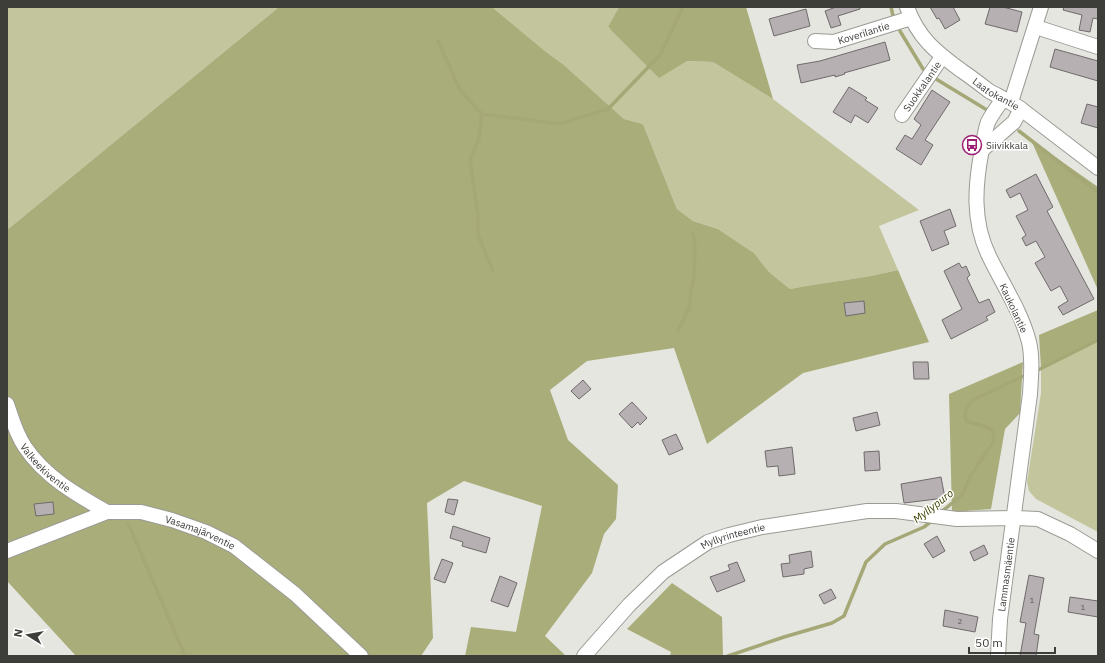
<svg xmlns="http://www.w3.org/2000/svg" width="1105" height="663" viewBox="0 0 1105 663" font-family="'IBM Plex Sans',sans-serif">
	<rect width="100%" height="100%" fill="#e5e6e0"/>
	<!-- green -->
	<path fill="#c3c69d" d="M7 7H279L7 230Z
		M492 7H619L608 28 687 61 713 62 773 99 919 210 879 226 898 270C863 279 826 282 790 289L769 272 754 253 718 229 693 221 677 209 643 124 624 119 564 65 545 51Z
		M1098 340V532L1036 499 1029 491 1027 482 1041 393V368Z"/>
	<!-- forest -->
	<path fill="#a9ad7a" d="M279 7H492L545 51 564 65 624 119 643 124 677 209 693 221 718 229 754 253 769 272 790 289C826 282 863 279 898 270L929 342 803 373 707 444 674 348 587 361 550 390 568 440 618 485 616 519 604 534 592 573 545 636 564 654 565 656H465L471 627 516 632 542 506 464 481 427 503 433 638 421 656H76L7 581V230Z
		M619 7H746L773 99 713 62 687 61 659 78 608 27Z
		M1031 140 1098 187V290Z
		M1098 310V340L1041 368 1039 335Z
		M1023 362 1020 413 1005 429 991 509 952 512 949 394Z
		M672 583 722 617 723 656H670L671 652 627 629Z"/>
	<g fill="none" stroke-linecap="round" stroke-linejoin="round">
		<!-- stream -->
		<path stroke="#a5a876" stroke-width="3.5" d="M891 7 893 16
			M900 31 923 69
			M438 41 460 90 482 114 559 124 608 109 660 55 683 7
			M936 79 987 110
			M482 114 479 139 470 160 478 216V235L493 271
			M1019 131 1098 192
			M678 331 689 308 691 290 694 278 695 247 693 233
			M1036 371 1098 340
			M940 513 962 495 971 475 994 441 993 431C984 424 977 425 966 421L965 412 971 401 1028 374
			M128 523 185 656
			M728 656 784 637 832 623 844 616 866 562 885 544 924 527 933 520"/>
	</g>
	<!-- building -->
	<path fill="#b6b0b3" stroke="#706a6d" d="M836 7H860V9L838 16 841 25 831 28 825 11Z
		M930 7H953L960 20 945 29 939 18 937 19Z
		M990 7H1003L1022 12 1017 32 985 24Z
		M1064 7H1098V19L1093 18 1090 32 1079 30 1082 15 1063 10Z
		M806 9 810 26 774 36 769 19Z
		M885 42 890 60 844 73 845 74 835 77V75L801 83 797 65 820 61Z
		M1055 49 1098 61V81L1050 67Z
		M849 87 867 98 865 100 878 108 868 123 855 115 851 123 833 112Z
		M932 90 950 102 925 140 933 145 921 165 896 149 905 135 912 139 921 125 914 119Z
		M1087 104 1098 107V128L1081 123Z
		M1036 174 1053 207 1047 211 1094 299 1063 315 1058 307 1068 301 1060 286 1051 291 1035 263 1045 257 1036 241 1026 246 1022 238 1026 235 1016 216 1028 210 1020 193 1010 198 1006 190Z
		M950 209 956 226 944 231 949 244 932 251 920 221Z
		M959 263 962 268 966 266 970 275 967 278 979 303 989 299 995 312 986 317 988 320 951 339 942 320 962 309 944 271Z
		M864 301 865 313 846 316 844 303Z
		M913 362H928L929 379H914Z
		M583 380 591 389 579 399 571 391Z
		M632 402 647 418 640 425 638 422 632 428 619 414Z
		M877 412 880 425 856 431 853 418Z
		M676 434 683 449 669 455 662 440Z
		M792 447 795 474 779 476 778 466 767 467 765 451Z
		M879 451 880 470 865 471 864 452Z
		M941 477 945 498 904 503 901 484Z
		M448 499 458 500 454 515 445 512Z
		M53 502 54 514 36 516 34 504Z
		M453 526 490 538 486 553 462 546 463 542 450 538Z
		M937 536 945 551 933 558 924 544Z
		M984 545 988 554 974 561 970 552Z
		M811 551 813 567 804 569V574L783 577 781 564 790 563 789 555Z
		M442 559 453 563 445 583 434 579Z
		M737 562 745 581 717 592 710 577 730 570 728 565Z
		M1029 575 1044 578 1034 634 1039 635 1036 656H1020L1026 623 1020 622Z
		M500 576 517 583 508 607 491 601Z
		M831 589 836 598 824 604 819 595Z
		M1070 597 1098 601V617L1068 612Z
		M945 610 978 617 975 632 943 626Z"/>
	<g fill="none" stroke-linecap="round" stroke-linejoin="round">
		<defs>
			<g id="minor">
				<path id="s1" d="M907 7C918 38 936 52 962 71 971 77 980 84 989 91 1000 97 1011 102 1021 109L1098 168"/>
				<path d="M1036 27 1098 47"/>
				<path id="s2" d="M815 41 834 42 911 18"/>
				<path d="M1011 102 1041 7"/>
				<path id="s3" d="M902 115 942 57"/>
				<path d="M982 150 1014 122 1021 109"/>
				<path id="s4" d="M7 404C12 419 16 434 25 447 45 477 77 495 107 512"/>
				<path id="s5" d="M7 551 107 512H141L172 520 206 532 234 546 295 594 361 656"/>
				<path id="s6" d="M584 656 629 605 663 572 708 542 729 535 762 527 867 511H896L957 519 1014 518 1038 519 1070 534 1098 551"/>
				<path id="s7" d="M998 656 1000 619 1030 394C1031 377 1033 358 1029 342 1021 311 1003 285 989 256 972 221 975 185 982 149 984 140 985 130 988 122 992 114 998 106 1003 99"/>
			</g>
		</defs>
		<!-- minor casing -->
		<use href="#minor" stroke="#9b9b95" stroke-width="16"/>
		<!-- minor -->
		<use href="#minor" stroke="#fff" stroke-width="14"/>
	</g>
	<!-- icons -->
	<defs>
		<symbol id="bus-ring" viewBox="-11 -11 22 22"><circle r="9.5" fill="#fffffe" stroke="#9c1f74" stroke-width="1.5"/><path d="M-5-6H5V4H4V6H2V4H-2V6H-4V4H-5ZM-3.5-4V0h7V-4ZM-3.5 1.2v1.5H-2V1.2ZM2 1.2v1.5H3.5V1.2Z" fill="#9c1f74"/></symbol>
	</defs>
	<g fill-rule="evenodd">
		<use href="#bus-ring" x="961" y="134" width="22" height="22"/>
	</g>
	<g text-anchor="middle" stroke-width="3" stroke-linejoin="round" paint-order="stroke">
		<!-- number labels -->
		<g font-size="8" fill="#5b5a58">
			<text x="1032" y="603">1</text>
			<text x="1083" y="610">1</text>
			<text x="960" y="624">2</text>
		</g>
		<!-- street labels -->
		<g font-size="10" fill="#3d3d3a" stroke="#fffffe">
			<text dy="4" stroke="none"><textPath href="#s2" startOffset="50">Koverilantie</textPath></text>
			<text dy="4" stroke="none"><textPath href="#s3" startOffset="35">Suokkalantie</textPath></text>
			<text dy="4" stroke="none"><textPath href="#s1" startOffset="127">Laatokantie</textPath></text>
			<text transform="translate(1014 308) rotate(65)" y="4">Kaukolantie</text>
			<text dy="4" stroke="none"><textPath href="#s4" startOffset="76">Valkeekiventie</textPath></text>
			<text dy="4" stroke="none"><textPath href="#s5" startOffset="204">Vasamajärventie</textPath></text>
			<text dy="4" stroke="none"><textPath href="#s6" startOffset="195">Myllyrinteentie</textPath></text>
			<text dy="4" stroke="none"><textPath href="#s7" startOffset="82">Lammasmäentie</textPath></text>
		</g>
		<!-- poi labels -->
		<g font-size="10" fill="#3d3d3a" stroke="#fffffe" text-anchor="start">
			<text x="986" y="149">Siivikkala</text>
		</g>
		<!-- water labels -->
		<g font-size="11" font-style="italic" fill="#414203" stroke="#fffffe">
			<text transform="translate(933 506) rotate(-38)" y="4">Myllypuro</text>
		</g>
	</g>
	<!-- border -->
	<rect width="1105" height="663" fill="none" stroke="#3d3d3a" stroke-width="16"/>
	<!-- north arrow -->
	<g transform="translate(28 635) rotate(281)" stroke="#fffffe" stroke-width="3" paint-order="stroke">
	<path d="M0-3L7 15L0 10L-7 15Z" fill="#3d3d3a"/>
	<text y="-6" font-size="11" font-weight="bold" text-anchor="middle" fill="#3d3d3a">N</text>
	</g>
	<!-- scale -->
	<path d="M969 647v6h86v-6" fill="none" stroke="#3d3d3a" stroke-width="2"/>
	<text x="975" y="647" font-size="12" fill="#3d3d3a" stroke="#fffffe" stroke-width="3" paint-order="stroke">50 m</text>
</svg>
